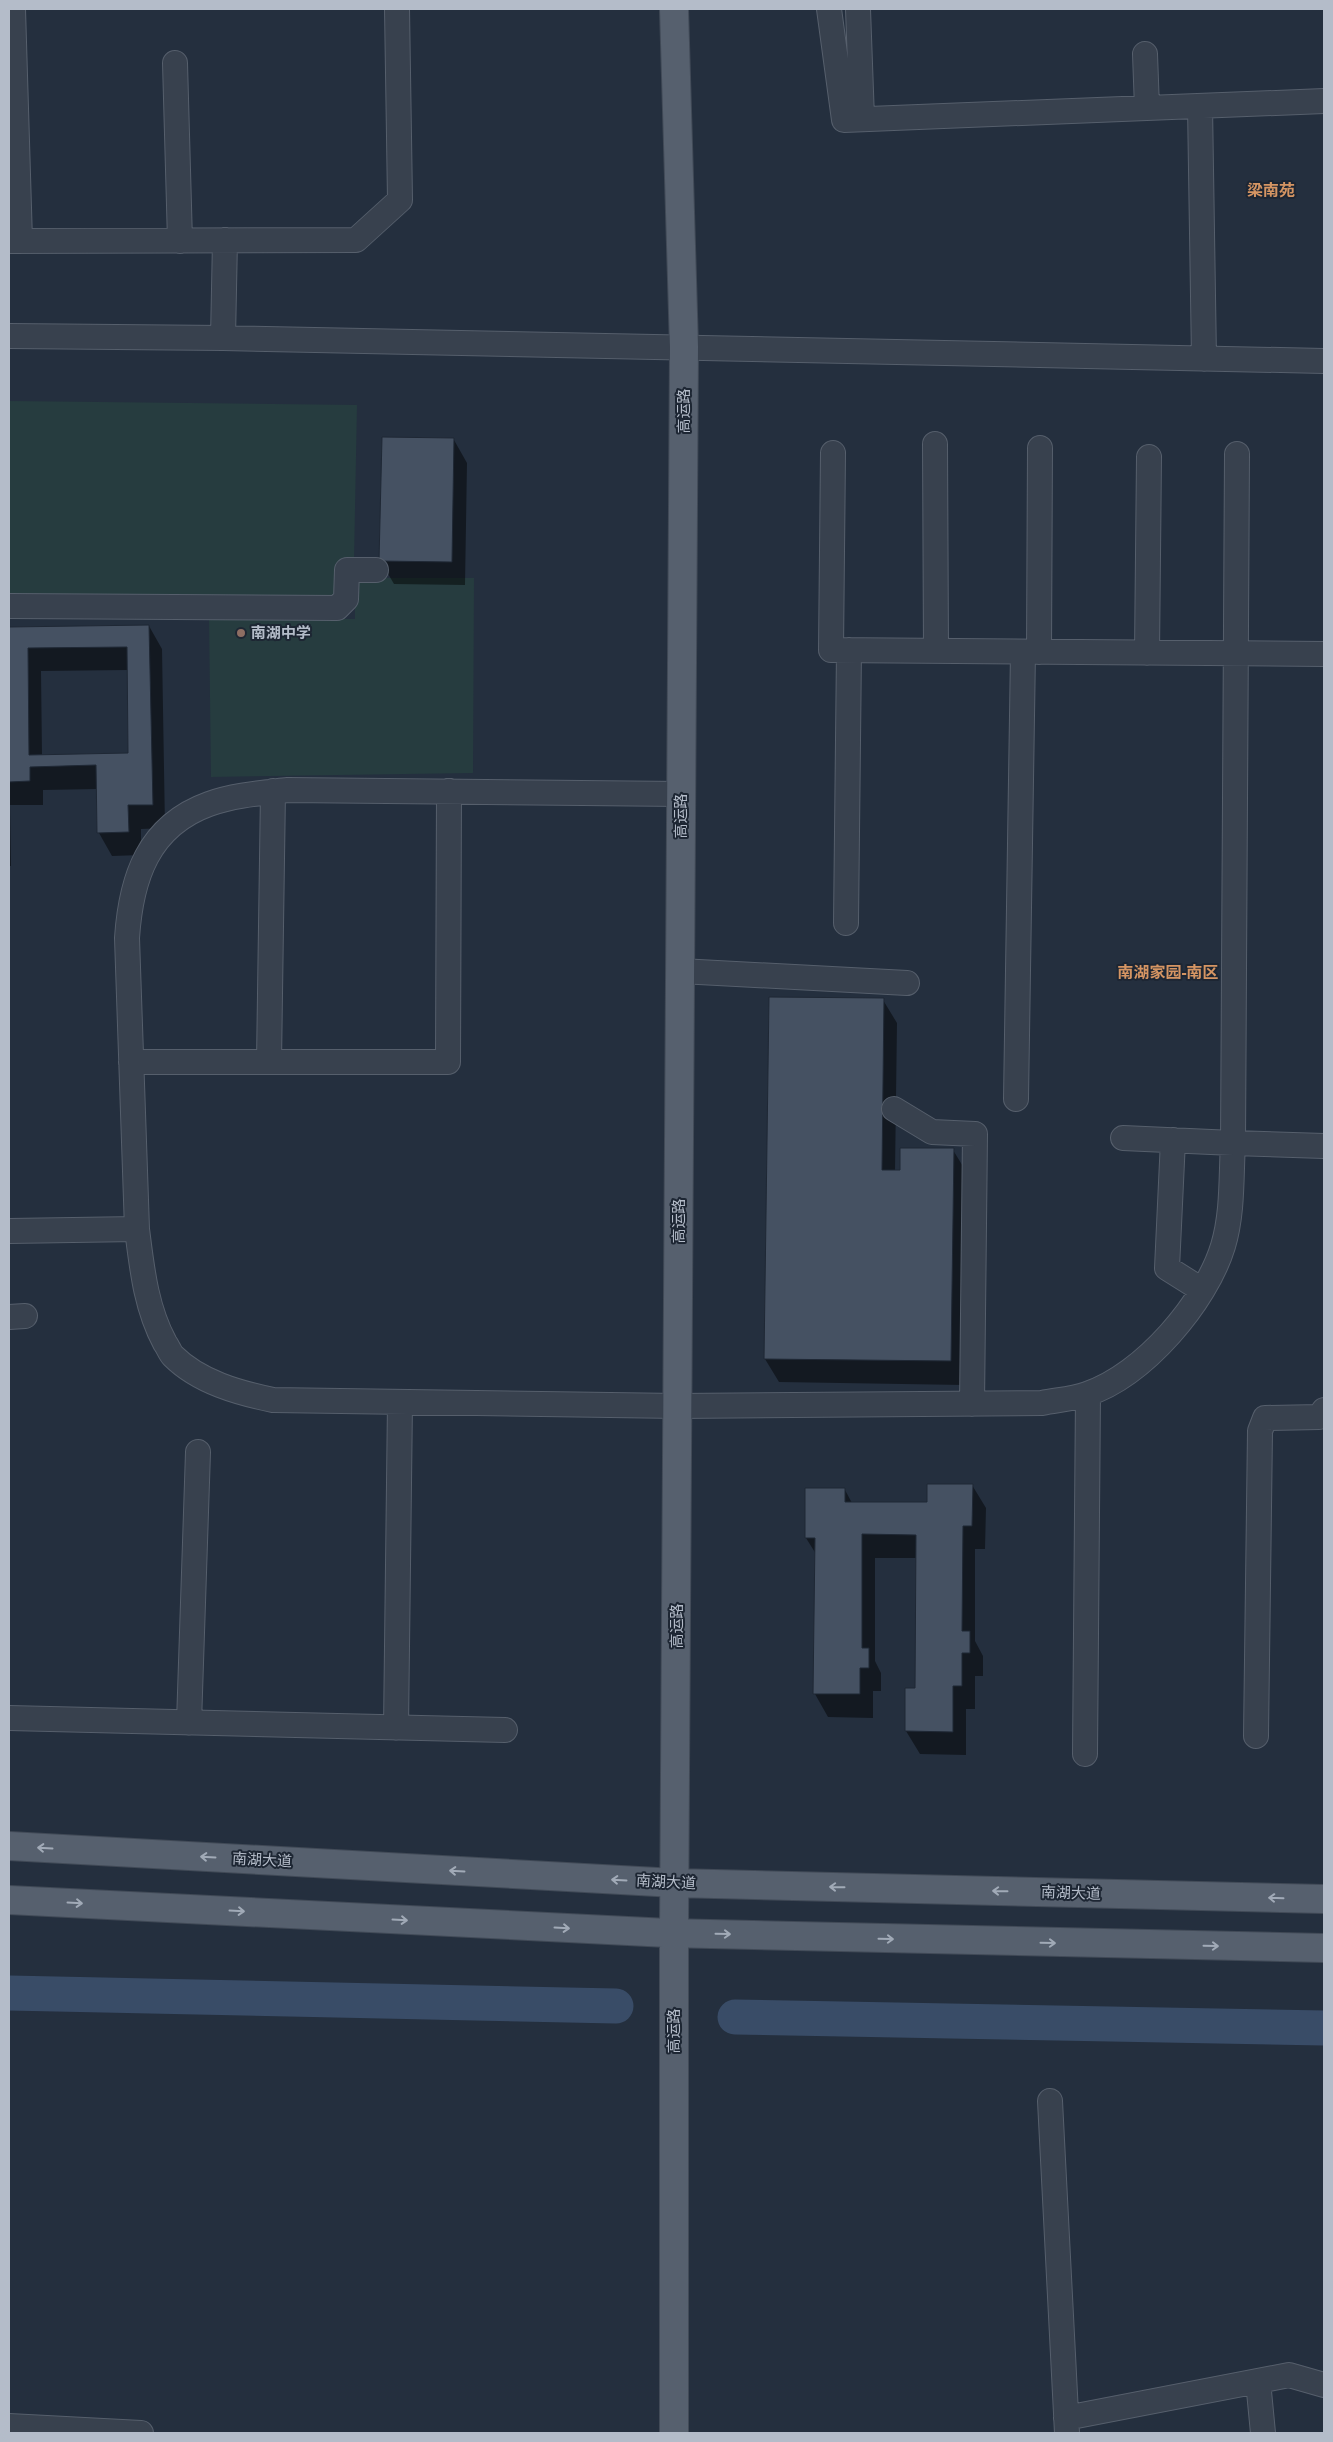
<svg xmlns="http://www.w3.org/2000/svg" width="1333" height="2442" viewBox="0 0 1333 2442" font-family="'Open Sans','Noto Sans SC',sans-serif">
	<rect width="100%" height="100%" fill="#242f3e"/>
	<!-- green -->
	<path fill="#263c3f" d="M9 401 357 405 354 561 336 592 328 599H9Z
		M364 578H474L473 773 211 777 209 617 355 619V585Z"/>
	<!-- shadow -->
	<path fill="#0007" fill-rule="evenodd" d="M454 440 467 463 465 585 394 584 380 560Z
		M149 626 162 649 165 828 141 829V855L112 856 99 833 98 789 43 790V805H10L11 866H9V628ZM128 670 130 755 42 756 41 671Z
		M883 1000 897 1023 895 1172H901L953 1150 967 1173 964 1385 779 1382 765 1359Z
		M972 1485 986 1508 985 1549H975V1641L983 1656V1676H975V1709H966V1755L920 1754 906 1731 916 1689 918 1558H875V1661L881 1673V1691H873V1718L828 1717 815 1694 816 1554 806 1538 845 1490 852 1503H928Z"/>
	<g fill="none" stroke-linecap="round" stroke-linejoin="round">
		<!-- river -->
		<path stroke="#394c67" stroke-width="35" d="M9 1993 616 2006
			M735 2017 1324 2028"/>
	</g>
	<!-- building -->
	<path fill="#455162" stroke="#1f2835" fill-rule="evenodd" d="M382 437 454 438 452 562 379 561Z
		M149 625 153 805H128L129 832 97 833 96 765 30 767V781L9 782V627ZM127 647 128 753 29 755 28 648Z
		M769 997 884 998 882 1170H900V1148H954L951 1361 764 1359Z
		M927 1484H973L972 1526H963L962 1631H970V1653H962V1686H953V1732L905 1731V1688H915L916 1535 862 1534V1648H869V1668H860V1694H813L815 1538H805V1488H845V1502H927Z"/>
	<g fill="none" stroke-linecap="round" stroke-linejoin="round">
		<defs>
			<path id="minor" d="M13 9 20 241
				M829 9 844 120 1324 101
				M858 9 862 119
				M1145 54 1147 108
				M175 63 180 241
				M1200 106 1204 359
				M9 241 356 240 400 200 397 9
				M9 336 223 338 1324 361
				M223 338 225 240
				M935 444 936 651
				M833 453 831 650 1324 654
				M9 606 337 608 346 599 347 570H376
				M1039 652 1040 448
				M1147 653 1149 457
				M846 923 849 650
				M680 971 907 983
				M131 1062H448L449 791
				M269 1062 273 791
				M1016 1099 1023 652
				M894 1109 932 1132 975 1134 972 1404
				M1123 1138 1233 1143 1237 454
				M1173 1140 1167 1268 1202 1290
				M137 1229 127 938C131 878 148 826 209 804 234 795 262 793 288 790L681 794
				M9 1231 137 1229C142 1269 146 1308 165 1343 168 1347 170 1353 173 1356 199 1382 239 1393 273 1400L678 1406 1042 1403C1057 1400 1073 1399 1087 1394 1144 1375 1206 1302 1223 1246 1233 1213 1231 1176 1233 1143L1324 1146
				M9 1317 25 1316
				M9 1718 505 1730
				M189 1723 198 1452
				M396 1728 400 1402
				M1256 1736 1260 1431 1265 1418 1319 1417 1324 1410
				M1085 1754 1088 1394
				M1050 2101 1067 2433
				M1258 2381 1263 2433
				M1066 2418 1289 2375 1324 2385
				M9 2426 141 2433"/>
			<path id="major" d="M674 9 684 347 674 1933V2433
				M9 1846 675 1883 1324 1899
				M9 1900 668 1933 1324 1948"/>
		</defs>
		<!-- minor casing -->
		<use href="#minor" stroke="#565f6c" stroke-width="26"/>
		<!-- major casing -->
		<use href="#major" stroke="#414a57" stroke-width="30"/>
		<!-- minor -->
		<use href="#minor" stroke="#38414e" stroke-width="24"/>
		<!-- major -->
		<use href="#major" stroke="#56606e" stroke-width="28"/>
	</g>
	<!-- one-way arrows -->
	<defs><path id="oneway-shaft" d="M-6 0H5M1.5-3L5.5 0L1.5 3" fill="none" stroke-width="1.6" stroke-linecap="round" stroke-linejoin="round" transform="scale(1.25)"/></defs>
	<g stroke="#a1aab7">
		<use href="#oneway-shaft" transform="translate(45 1848) rotate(-177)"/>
		<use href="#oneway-shaft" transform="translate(208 1857) rotate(-177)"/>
		<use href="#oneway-shaft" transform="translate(457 1871) rotate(-177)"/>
		<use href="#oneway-shaft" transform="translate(619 1880) rotate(-177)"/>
		<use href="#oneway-shaft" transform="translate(837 1887) rotate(-179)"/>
		<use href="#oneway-shaft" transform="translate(1000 1891) rotate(-179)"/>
		<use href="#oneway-shaft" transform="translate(1276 1898) rotate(-178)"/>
		<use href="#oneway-shaft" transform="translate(75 1903) rotate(3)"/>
		<use href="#oneway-shaft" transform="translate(237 1911) rotate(3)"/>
		<use href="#oneway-shaft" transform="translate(400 1920) rotate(3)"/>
		<use href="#oneway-shaft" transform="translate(562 1928) rotate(3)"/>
		<use href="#oneway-shaft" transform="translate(723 1934) rotate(1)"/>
		<use href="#oneway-shaft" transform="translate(886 1939) rotate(1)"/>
		<use href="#oneway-shaft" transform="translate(1048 1943) rotate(1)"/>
		<use href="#oneway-shaft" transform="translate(1211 1946) rotate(1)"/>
	</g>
	<!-- markers -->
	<circle fill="#8d6e63" stroke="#1d2633" stroke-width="2" cx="241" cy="633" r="5"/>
	<g text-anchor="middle" stroke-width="4" stroke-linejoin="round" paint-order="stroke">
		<!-- street labels -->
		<g font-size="15" fill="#b4bcc9" stroke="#1d2633">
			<text transform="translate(684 411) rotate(-90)" y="5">高运路</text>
			<text transform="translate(681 816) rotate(-90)" y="5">高运路</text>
			<text transform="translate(679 1221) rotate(-90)" y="5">高运路</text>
			<text transform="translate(677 1626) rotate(-90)" y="5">高运路</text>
			<text transform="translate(262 1860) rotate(3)" y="5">南湖大道</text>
			<text transform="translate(666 1882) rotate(3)" y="5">南湖大道</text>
			<text transform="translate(1071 1893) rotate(2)" y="5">南湖大道</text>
			<text transform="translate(674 2031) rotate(-90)" y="5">高运路</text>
		</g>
		<!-- poi labels -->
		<g font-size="15" font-weight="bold" fill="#b4bcc9" stroke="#1d2633" text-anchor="start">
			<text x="251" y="638">南湖中学</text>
		</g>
		<!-- neighbourhood labels -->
		<g font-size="16" font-weight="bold" fill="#d59563" stroke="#1d2633">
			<text x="1271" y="196">梁南苑</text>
			<text x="1168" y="978">南湖家园-南区</text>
		</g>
	</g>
	<!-- border -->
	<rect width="1333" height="2442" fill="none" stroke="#b4bcc9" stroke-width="20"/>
</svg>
